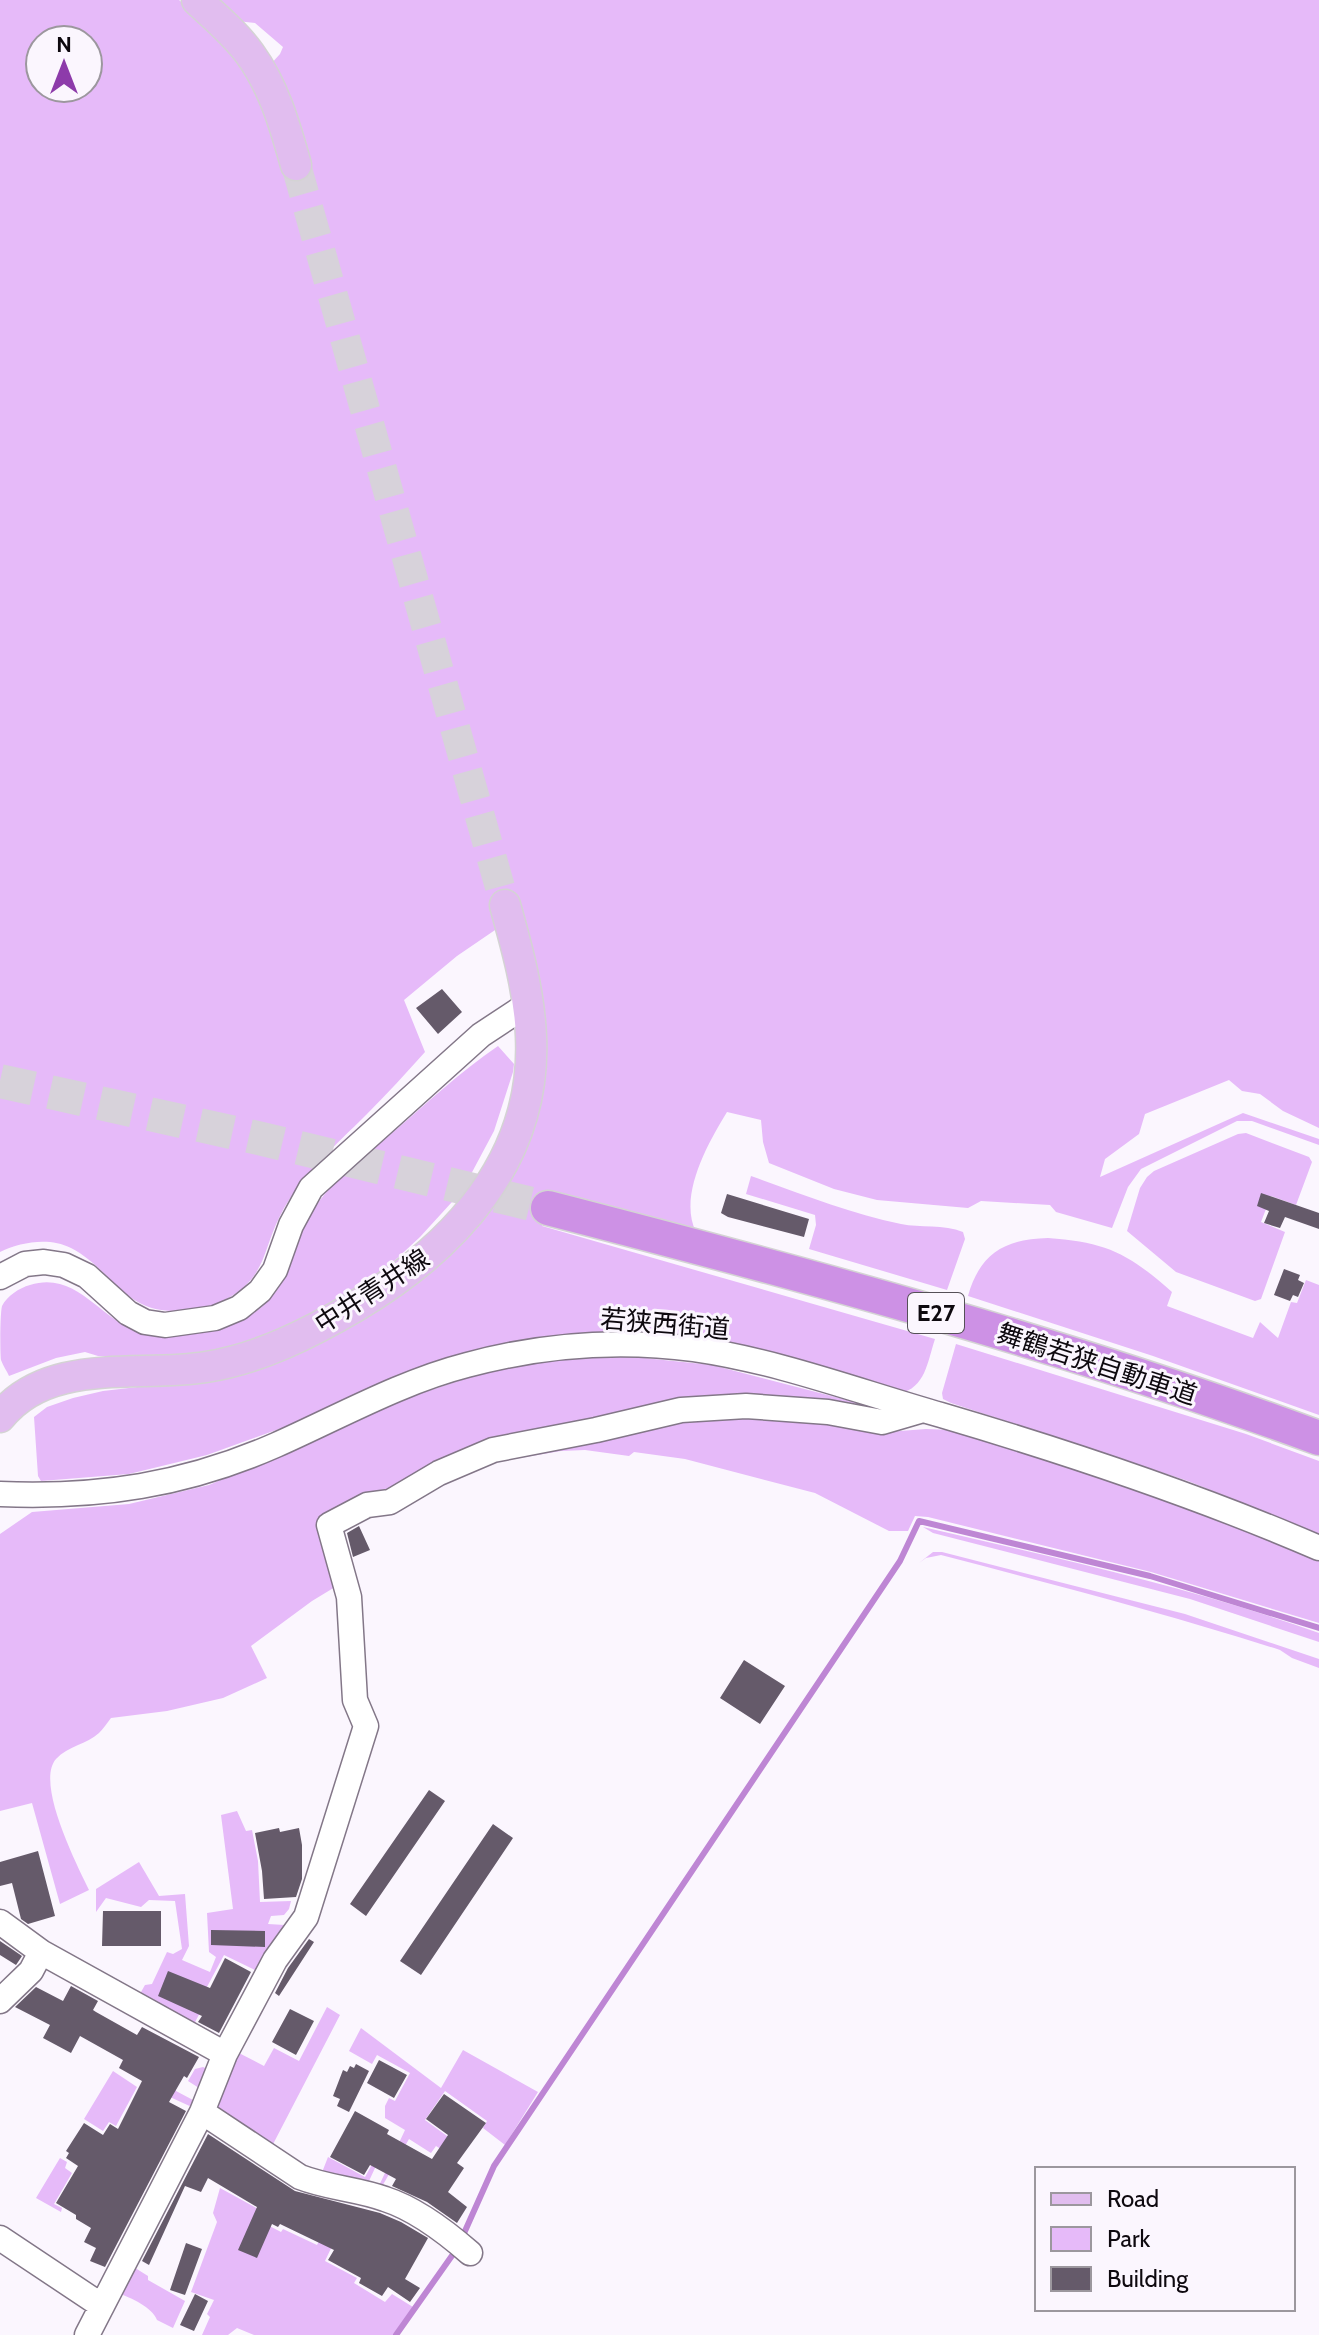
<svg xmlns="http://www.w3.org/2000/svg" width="1319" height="2335" viewBox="0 0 1319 2335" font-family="Cabin,'Noto Sans JP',sans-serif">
	<rect width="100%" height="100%" fill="#fbf6fe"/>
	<!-- green -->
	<path fill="#e6baf9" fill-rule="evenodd" d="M0 0H179L213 29 269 66 280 54 283 47 255 23 237 21 213 0H1319V1128L1283 1111 1260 1094 1242 1091 1229 1080 1145 1114 1139 1134 1105 1159 1100 1177 1243 1113 1319 1139V1145L1252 1121H1237L1141 1169 1128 1187 1112 1228 1056 1212 1050 1205 981 1201 968 1208 877 1200 834 1189 769 1163 763 1142 761 1120 727 1112C708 1143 678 1196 696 1232L548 1200 542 1226 935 1339C927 1363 926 1387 899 1394L582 1334 507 1343 457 1355 304 1420 207 1455 129 1474 41 1481 38 1476 34 1417 47 1407 73 1398 103 1391 172 1383 452 1250 544 1051V1008L537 966 516 899 498 928 457 956 404 1000 425 1052C406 1073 387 1094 367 1114 335 1146 300 1176 280 1216 263 1249 266 1276 230 1297 214 1306 196 1311 178 1311 123 1313 113 1270 71 1248 49 1237 21 1242 0 1252ZM40 40H88V88H40Z
		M498 1046 514 1064 513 1072 494 1131 462 1191 420 1237 377 1277 345 1299 268 1337 201 1356 127 1357 98 1356 85 1352 56 1358 9 1376C7 1371 3 1366 1 1360 0 1352 0 1314 2 1306 7 1296 19 1288 30 1285 77 1270 101 1321 137 1330 166 1337 193 1337 221 1328 303 1302 281 1247 324 1195 343 1172 368 1154 391 1134 426 1104 460 1072 498 1046Z
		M1246 1133 1309 1157 1312 1162 1296 1205 1271 1196 1261 1222 1285 1232 1261 1299 1255 1301 1176 1272 1127 1231 1140 1188 1147 1177 1154 1171 1238 1134Z
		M751 1176C801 1194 849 1213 901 1224 920 1228 944 1224 963 1232L965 1239 947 1290 809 1249 816 1225 815 1215 746 1194Z
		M1048 1238C1107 1242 1129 1254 1172 1292L1167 1306 1253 1338 1260 1322 1278 1338 1291 1302 1297 1303 1306 1280 1319 1285V1415L1153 1356 968 1296C980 1253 1005 1239 1048 1238Z
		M956 1344 1246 1434 1319 1461V1534L1188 1481 951 1403 943 1399 942 1393Z
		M625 1356 712 1365 870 1406 863 1410 595 1424 321 1524 340 1584 312 1601 251 1646 267 1678 223 1698 167 1711 111 1718C107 1723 103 1729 99 1733 87 1744 68 1746 56 1759 35 1783 77 1865 89 1890L60 1904 32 1803 0 1811V1534L32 1512 129 1504 209 1485 413 1396 495 1369 575 1357Z
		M746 1413 887 1432 926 1429 953 1430 1072 1466 1210 1515 1319 1561V1623L1151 1572 928 1517 915 1516 908 1531H889L815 1493 685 1459 634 1452 629 1456 585 1450 561 1451 496 1462 681 1417Z
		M923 1527C1056 1558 1190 1587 1319 1633V1642L1190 1599 933 1533Z
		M933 1552H942L1185 1614 1319 1659V1668L1292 1658 1280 1650C1168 1614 1055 1585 941 1555L926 1558 919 1563Z
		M237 1811 246 1831 252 1830 258 1861 260 1902 291 1901 289 1909 284 1915 271 1916 268 1924 285 1925 291 1931 263 1974 224 1955 200 2000 205 2003 192 2028 137 1999 145 1985 152 1984 167 1952 173 1954 182 1949 175 1901 149 1900 141 1907 106 1898 96 1912V1889L139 1862 159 1896 185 1894 189 1946 182 1960 210 1972 216 1957 209 1952 207 1913 233 1909 221 1815Z
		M327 2007 340 2015 270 2150 219 2119 213 2103 235 2051 264 2066 274 2048 299 2061Z
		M361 2028 441 2088 463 2050 538 2092 505 2145 483 2128 487 2121 445 2091 425 2120 458 2144 453 2157 436 2146 431 2153 409 2139 380 2190H377L405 2130 385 2118V2106L389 2098 395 2101 410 2073 377 2055 372 2064 349 2051Z
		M203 2067 210 2070 194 2108 159 2092 176 2088V2091L193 2100 199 2088 188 2081 195 2069Z
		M113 2071 137 2087 116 2126 109 2122 103 2131 84 2119Z
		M385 2141 387 2142 369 2181 363 2186 321 2175 328 2157 365 2177Z
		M60 2158 67 2162 65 2168 72 2173 54 2204 62 2208 61 2212 36 2198Z
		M220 2188 260 2210 256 2219 281 2232 283 2229 317 2245 322 2235 334 2242 325 2261 357 2278 354 2283 385 2302 392 2294 413 2307 393 2335H254L237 2328 228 2335H202L210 2317 207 2314 214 2300 191 2292 217 2222 213 2213Z
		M132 2266 148 2276V2280L185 2301 173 2328 157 2320C152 2307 131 2298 118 2293Z"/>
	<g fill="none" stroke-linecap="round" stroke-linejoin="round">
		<!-- stream -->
		<path stroke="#be86d4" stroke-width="6" d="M461 2240 494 2166 900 1561 919 1521 1150 1576 1319 1628
			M396 2335 456 2250"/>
	</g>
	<!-- building -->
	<path fill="#655a6a" d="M442 989 462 1012 438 1034 416 1008Z
		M1261 1193 1319 1213V1229L1285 1217 1280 1228 1264 1223 1269 1211 1257 1206Z
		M727 1194 809 1219 804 1237 728 1217 721 1213Z
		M1284 1269 1300 1275 1298 1280 1304 1283 1298 1297 1293 1295 1290 1301 1274 1295Z
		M359 1526 370 1550 353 1557 347 1533Z
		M744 1660 785 1686 760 1724 720 1698Z
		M429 1790 445 1801 366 1916 350 1904Z
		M493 1824 513 1838 421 1975 400 1961Z
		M279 1828 280 1832 299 1828 302 1845V1879L296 1897 264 1899 262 1871 255 1833Z
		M38 1851 55 1916 28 1924 21 1919 12 1883 0 1886V1862Z
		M103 1911H161V1946H102Z
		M211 1930 265 1931V1947L211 1945Z
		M309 1939 314 1942 279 1996 275 1993 288 1968Z
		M0 1941 22 1956 16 1965 0 1955Z
		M225 1958 251 1972 219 2033 198 2022 202 2016 158 1996 168 1971 210 1988Z
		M71 1986 98 2001 93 2010 96 2012 137 2035 142 2027 199 2057 187 2078 184 2076 169 2102 186 2111 105 2267 90 2261 96 2248 84 2242 91 2228 76 2219V2215L56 2203 78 2166 66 2158 69 2153 66 2151 84 2123 103 2135 110 2124 118 2129 142 2081 119 2068 123 2060 80 2036 71 2053 43 2038 50 2025 15 2007 36 1987 63 2001Z
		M290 2009 314 2021 296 2055 272 2042Z
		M379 2060 407 2075 394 2098 367 2083Z
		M356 2064 369 2071 349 2112 337 2106 340 2099 333 2096 343 2070 347 2072 350 2066 354 2068Z
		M444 2094 486 2123 457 2163 464 2168 448 2192 467 2207 457 2223 427 2202 392 2186 396 2179 370 2165 364 2175 330 2157 355 2111 389 2130 387 2134 432 2159 448 2135 426 2119Z
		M208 2134 295 2191 380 2213 401 2222 428 2238 405 2279 420 2288 410 2302 388 2287 382 2296 359 2283 361 2278 328 2260 334 2250 280 2224 278 2227 272 2224 257 2258 238 2250 257 2207 208 2178 201 2192 185 2186 149 2265 142 2261Z
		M186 2243 202 2249 185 2295 170 2290Z
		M195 2294 208 2301 194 2331 180 2325Z"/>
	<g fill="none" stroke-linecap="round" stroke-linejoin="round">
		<!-- major-tunnel -->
		<path stroke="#d7d2da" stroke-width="30" stroke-dasharray="30 15" stroke-linecap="butt" d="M296 165 505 905"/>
		<!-- highway-tunnel -->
		<path stroke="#d7d2da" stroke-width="34" stroke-dasharray="34 17" stroke-linecap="butt" d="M0 1081 258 1138 548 1208"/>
		<defs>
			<path id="minor" d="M0 1277 25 1264 44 1262 64 1265 87 1276 128 1313 145 1322 165 1325 215 1318 239 1308 260 1291 275 1270 291 1225 311 1188 481 1035 528 1004
				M0 1494C99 1498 185 1485 276 1445 339 1417 401 1382 467 1365 541 1345 618 1339 694 1349 778 1361 860 1392 941 1415 1070 1453 1196 1495 1319 1548
				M0 1922 41 1952 225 2054 202 2112 87 2335
				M0 2001 31 1971 41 1952
				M225 2054 275 1960 306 1917 366 1726 355 1700 349 1597 329 1525 367 1505 390 1502 439 1473 493 1450 596 1430 681 1410 746 1406 828 1412 882 1422 923 1410
				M202 2112 300 2177C328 2188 358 2189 385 2199 416 2209 446 2232 470 2253
				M0 2238 102 2306"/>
			<path id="major" d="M197 0C215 17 235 33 250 54 274 87 285 126 296 165
				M0 1417C49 1356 138 1378 206 1367 259 1359 310 1333 356 1306 455 1247 537 1159 531 1036 529 991 517 948 505 905"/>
			<path id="highway" d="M548 1208C808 1275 1067 1345 1319 1438"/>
		</defs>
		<!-- minor casing -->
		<use href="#minor" stroke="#837788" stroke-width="27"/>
		<!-- major casing -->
		<use href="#major" stroke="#d4d3d4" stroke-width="33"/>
		<!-- highway casing -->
		<use href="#highway" stroke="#d4d3d4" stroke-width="37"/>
		<!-- minor -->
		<use href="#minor" stroke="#fff" stroke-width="24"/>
		<!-- major -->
		<use href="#major" stroke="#e1bdef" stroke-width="30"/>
		<!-- highway -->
		<use href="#highway" stroke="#cd91e5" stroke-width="34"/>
	</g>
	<g text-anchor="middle" stroke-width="6" stroke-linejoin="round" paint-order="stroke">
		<!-- shield labels -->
		<rect fill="#fbf6fe" stroke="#555057" stroke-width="2" x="908" y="1293" width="56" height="40" rx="6"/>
		<g font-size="24" font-weight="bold" fill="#0e090f">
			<text x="936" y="1321">E27</text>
		</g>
		<!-- street labels -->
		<g font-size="26" fill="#0e090f" stroke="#fbf6fe">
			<text transform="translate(372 1291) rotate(-33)" y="9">中井青井線</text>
			<text transform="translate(665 1324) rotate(5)" y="9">若狭西街道</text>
			<text transform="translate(1097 1364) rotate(18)" y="9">舞鶴若狭自動車道</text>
		</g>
	</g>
	<!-- legend -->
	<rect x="1035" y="2167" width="260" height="144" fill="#fbf6fe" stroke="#9c979e" stroke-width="2"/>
	<rect x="1051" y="2193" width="40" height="12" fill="#e1bdef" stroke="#9c979e" stroke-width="2"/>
	<text x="1107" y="2207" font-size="24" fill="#0e090f">Road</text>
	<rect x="1051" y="2227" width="40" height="24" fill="#e6baf9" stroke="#9c979e" stroke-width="2"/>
	<text x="1107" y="2247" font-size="24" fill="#0e090f">Park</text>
	<rect x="1051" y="2267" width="40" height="24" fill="#655a6a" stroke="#9c979e" stroke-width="2"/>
	<text x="1107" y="2287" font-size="24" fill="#0e090f">Building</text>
	<!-- north arrow -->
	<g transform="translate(64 64)"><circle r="38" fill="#fbf6fe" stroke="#9c979e" stroke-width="2"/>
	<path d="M0-6L14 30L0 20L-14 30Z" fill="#8d3baa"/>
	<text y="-12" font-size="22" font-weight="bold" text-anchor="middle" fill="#0e090f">N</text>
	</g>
</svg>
